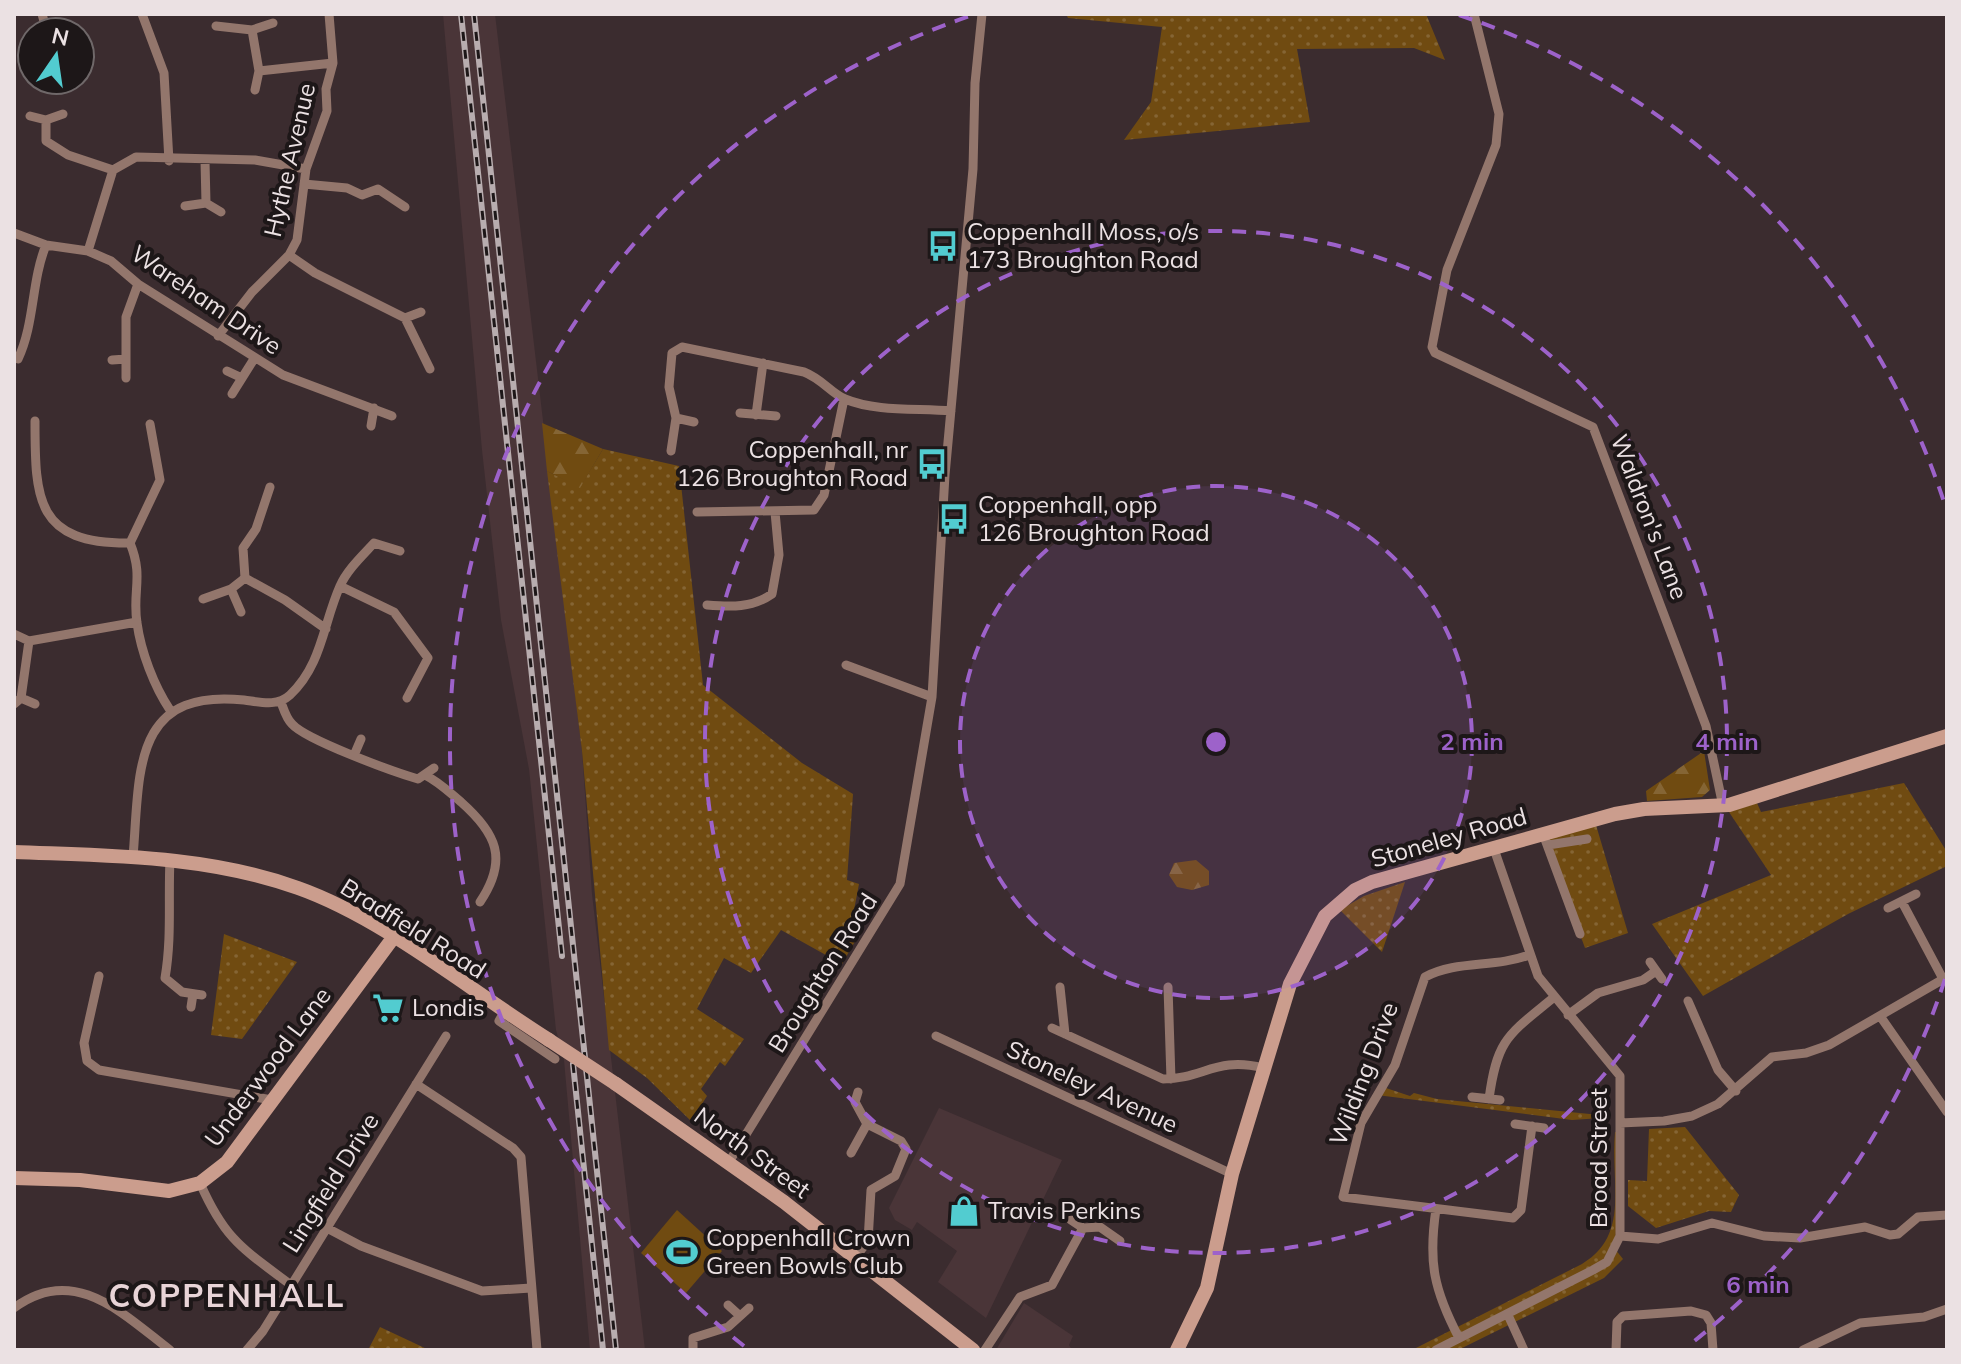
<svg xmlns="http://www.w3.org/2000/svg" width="1961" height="1364" viewBox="0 0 1961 1364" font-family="Mulish,sans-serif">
	<defs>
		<pattern id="green-dots" width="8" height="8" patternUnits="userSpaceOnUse" patternTransform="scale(2)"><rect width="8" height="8" fill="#704b11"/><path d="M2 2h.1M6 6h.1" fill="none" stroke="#856534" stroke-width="1.8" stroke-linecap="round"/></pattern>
		<pattern id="forest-firs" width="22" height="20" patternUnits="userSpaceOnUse" patternTransform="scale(2)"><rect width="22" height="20" fill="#704b11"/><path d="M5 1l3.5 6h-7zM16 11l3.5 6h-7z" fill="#856534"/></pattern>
	</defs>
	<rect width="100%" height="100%" fill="#3b2c2f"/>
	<!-- built -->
	<path fill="#4a3538" d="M443 14H495L582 751 592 894 645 1350H590L564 1060 556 1030 529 769 501 620 482 450Z
		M939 1108 1062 1160 986 1318 938 1282 957 1251 917 1222 912 1230 895 1220 889 1208Z
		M1024 1303 1073 1336 1069 1345 1072 1350H996Z"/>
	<!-- green -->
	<path fill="url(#green-dots)" d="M1066 14H1426L1445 60 1414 48 1297 49 1310 122 1124 140 1151 102 1162 27 1068 18Z
		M603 449 679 466 703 685 802 763 853 794 847 880 859 884 854 910 870 915 842 964 781 930 751 973 724 958 697 1009 744 1039 725 1066 720 1062 701 1089 707 1096 691 1121 647 1078 609 1050 582 751 547 471 580 487Z
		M1904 783 1947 852V866L1848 914 1703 996 1652 924 1771 875 1729 812 1757 803 1761 812Z
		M1596 825 1628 933 1585 948 1543 834Z
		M1405 882 1382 952 1340 910 1364 896Z
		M224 934 297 962 242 1039 211 1035Z
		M1383 1087 1410 1096 1414 1093 1437 1099 1600 1115 1601 1118 1572 1120 1377 1095Z
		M1685 1127 1739 1195 1731 1212 1709 1211 1656 1228 1628 1206V1180L1647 1181 1649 1129Z
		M1615 1132 1621 1133 1615 1249 1623 1259 1604 1278 1458 1350H1412L1582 1264C1631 1235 1610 1182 1615 1132Z
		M380 1327 429 1350H368Z"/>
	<!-- forest -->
	<path fill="url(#forest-firs)" d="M542 423 603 449 580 488 547 471Z
		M1704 751 1710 790 1702 797 1647 801 1646 791Z
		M1196 860 1209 871V885L1192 890 1177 887 1169 875 1174 863Z"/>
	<!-- pitch -->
	<path fill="#704b11" d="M677 1210 722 1251 686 1293 641 1253Z"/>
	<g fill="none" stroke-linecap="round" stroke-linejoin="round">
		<!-- street -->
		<path stroke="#93766c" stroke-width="9" d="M42 14 47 32
			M142 14 164 73 169 161
			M1474 14 1499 114 1496 145 1447 270 1432 347 1435 353 1593 427 1706 726 1723 806
			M216 26 252 30 259 71 333 63
			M252 30 273 23
			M255 90 259 71
			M63 114 46 120V141L68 155 113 170
			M30 116 46 120
			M205 161 206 203 221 212
			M304 184 347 188 362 195 378 189 405 207
			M185 206 206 203
			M14 233 46 245 88 251 111 261 138 284 283 375 392 416
			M88 251 113 170 136 157 255 160 306 169
			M289 255 315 273 405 318 430 369
			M405 318 421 312
			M218 336 252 292 289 255 297 240 306 169 327 111 326 89 333 63 329 14
			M18 359C35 323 31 282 46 245
			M112 360 126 359
			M227 371 242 378
			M126 378V317L138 284
			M232 394 254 359
			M740 413 776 416
			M756 415 763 363
			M676 418 694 422
			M35 421C35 500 36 544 130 543
			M150 424 160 480 130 543C144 577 132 591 137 623 141 652 154 686 170 710
			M371 426 374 408
			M671 451 676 418 669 387 672 353 682 347 804 372C822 379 831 393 845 399 876 412 918 408 951 411
			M270 487 256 529 243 548 245 578 285 600 326 629
			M697 512 814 510 824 495 844 399
			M340 586 394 612 428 658 407 698
			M231 589 241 612
			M203 599 231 589 245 578
			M707 605C731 607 752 608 772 594L779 555 775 512
			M14 634 29 641 137 622
			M846 665 932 697
			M21 698 35 704
			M281 702C284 710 286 718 292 724 306 740 394 772 418 779L434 768
			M14 704 21 698 29 641
			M355 753 361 739
			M425 775C439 782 449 792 461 802 496 833 509 859 480 902
			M1543 834 1580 934
			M1548 845 1587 839
			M133 857C140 774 131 688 244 700 260 702 277 707 290 695 322 665 323 624 340 586 347 570 362 556 374 543L400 551
			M170 859C168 900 172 937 165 978L182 992 202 995
			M1902 902 1943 979
			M1888 908 1916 894
			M1529 955C1495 968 1456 960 1425 977L1395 1065 1361 1123 1343 1197 1513 1218 1521 1210 1532 1126
			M1650 962 1662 979
			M99 976 84 1043 87 1061 99 1070 272 1100
			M1060 987 1065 1034
			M1168 987 1171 1079
			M1688 1001 1718 1070 1736 1091
			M191 1007 193 994
			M504 1012 499 1021 555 1059
			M1568 1015 1598 993 1643 980 1656 971
			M1880 1016 1947 1112
			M1052 1028 1163 1079C1203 1079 1217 1056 1263 1068
			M936 1036 1232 1174
			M416 1084 513 1148 521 1157 537 1350
			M1472 1097 1500 1100
			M1489 1099C1497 1039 1508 1035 1553 998
			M1620 1123 1664 1121 1692 1116 1718 1104 1772 1057 1806 1053 1829 1045 1947 977
			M1515 1124 1544 1128
			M851 1153 867 1124
			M729 1162 900 884 932 697 945 475 973 169 975 83 982 14
			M200 1183C225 1240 243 1249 291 1285
			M1436 1209C1428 1263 1434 1290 1459 1338
			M1071 1220 1083 1228
			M325 1227 361 1246 482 1291 531 1288
			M1620 1236 1658 1239 1712 1223 1764 1236 1800 1238 1865 1227 1890 1235 1898 1234 1918 1217 1947 1215
			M854 1259 868 1241 871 1190 895 1176 906 1149 901 1141 867 1124 855 1102 858 1092
			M728 1305 739 1315
			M14 1308C74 1263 123 1314 170 1350
			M1508 1315 1524 1350
			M247 1350 263 1331 446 1036
			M693 1350V1338L728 1327 749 1308
			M985 1350 1020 1297 1052 1285 1083 1228 1100 1227 1120 1241
			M1436 1350 1593 1270 1607 1262 1620 1236V1076L1538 976 1494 849
			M1616 1350 1617 1322 1623 1316 1691 1311 1706 1315 1711 1323 1713 1350
			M1803 1350 1860 1323 1924 1317 1947 1309"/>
		<!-- secondary -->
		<path stroke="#cb9d8d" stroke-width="14" d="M14 852C110 856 206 855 298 888 383 918 471 991 549 1040
			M616 1084 784 1202 973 1350
			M14 1178 80 1180 169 1191 200 1183 227 1162 393 938
			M1177 1350 1207 1288 1232 1174 1290 984 1325 916 1355 890 1372 882 1615 814 1644 809 1729 805 1947 736"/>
		<defs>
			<path id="rail" d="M461 14 562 956
				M474 14 616 1350
				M573 1064 603 1350"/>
		</defs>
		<!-- rail casing -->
		<use href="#rail" stroke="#b8adaf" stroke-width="6"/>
		<!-- rail -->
		<use href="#rail" stroke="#1d1718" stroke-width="3" stroke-dasharray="9" stroke-linecap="butt"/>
		<!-- secondary-bridge -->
		<path stroke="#cb9d8d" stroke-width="14" d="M549 1040 616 1084"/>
	</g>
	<!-- distance rings -->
	<circle cx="1216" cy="742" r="256" fill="#9d62ca" fill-opacity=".12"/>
	<g fill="none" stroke="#9d62ca" stroke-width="4" stroke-dasharray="14 10">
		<circle cx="1216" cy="742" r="256"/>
		<circle cx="1216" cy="742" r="511"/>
		<path d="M1945 979A767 767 0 0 1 1688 1346M744 1346A767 767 0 0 1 973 15M1459 15A767 767 0 0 1 1945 505"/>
	</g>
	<!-- icons -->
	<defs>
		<symbol id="bus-bare" viewBox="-9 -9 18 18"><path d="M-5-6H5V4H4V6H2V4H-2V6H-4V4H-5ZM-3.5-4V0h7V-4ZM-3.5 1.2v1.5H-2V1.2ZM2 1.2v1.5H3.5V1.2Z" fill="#52ccd0" stroke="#1d1718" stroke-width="2.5" paint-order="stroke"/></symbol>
		<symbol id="supermarket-bare" viewBox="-9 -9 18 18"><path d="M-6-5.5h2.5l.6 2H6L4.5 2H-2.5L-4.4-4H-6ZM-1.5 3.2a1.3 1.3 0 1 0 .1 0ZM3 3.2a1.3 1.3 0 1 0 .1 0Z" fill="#52ccd0" stroke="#1d1718" stroke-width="2.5" paint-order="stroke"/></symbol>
		<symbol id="shop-bare" viewBox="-9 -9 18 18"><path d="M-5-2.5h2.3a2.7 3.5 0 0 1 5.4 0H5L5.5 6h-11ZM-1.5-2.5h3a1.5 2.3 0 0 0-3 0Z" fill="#52ccd0" stroke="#1d1718" stroke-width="2.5" paint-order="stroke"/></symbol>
		<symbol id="stadium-bare" viewBox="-9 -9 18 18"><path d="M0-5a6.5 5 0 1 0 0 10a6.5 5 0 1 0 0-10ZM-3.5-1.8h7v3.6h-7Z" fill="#52ccd0" stroke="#1d1718" stroke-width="2.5" paint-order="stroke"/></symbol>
	</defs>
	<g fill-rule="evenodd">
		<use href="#bus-bare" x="921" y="224" width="44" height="44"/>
		<use href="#bus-bare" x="910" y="442" width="44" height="44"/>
		<use href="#bus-bare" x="932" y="497" width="44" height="44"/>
		<use href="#supermarket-bare" x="366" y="986" width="44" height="44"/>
		<use href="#shop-bare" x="942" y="1189" width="44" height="44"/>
		<use href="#stadium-bare" x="660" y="1230" width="44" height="44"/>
	</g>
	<g text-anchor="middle" stroke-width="8" stroke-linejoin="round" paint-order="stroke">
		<!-- street labels -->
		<g font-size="24" fill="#ebe1e3" stroke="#1d1718">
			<text transform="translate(290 160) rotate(-77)" y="8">Hythe Avenue</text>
			<text transform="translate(206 300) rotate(34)" y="8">Wareham Drive</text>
			<text transform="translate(1649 517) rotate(69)" y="8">Waldron's Lane</text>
			<text transform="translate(1449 838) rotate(-16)" y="8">Stoneley Road</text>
			<text transform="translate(413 929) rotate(32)" y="8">Bradfield Road</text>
			<text transform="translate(823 973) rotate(-58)" y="8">Broughton Road</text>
			<text transform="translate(268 1067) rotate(-53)" y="8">Underwood Lane</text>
			<text transform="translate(1364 1074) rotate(-69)" y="8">Wilding Drive</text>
			<text transform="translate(1092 1087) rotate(25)" y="8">Stoneley Avenue</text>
			<text transform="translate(752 1153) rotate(36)" y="8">North Street</text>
			<text transform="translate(1599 1158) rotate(-90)" y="8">Broad Street</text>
			<text transform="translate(331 1183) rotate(-58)" y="8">Lingfield Drive</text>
		</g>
		<!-- poi labels -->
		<g font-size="24" fill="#ebe1e3" stroke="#1d1718" text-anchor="start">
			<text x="967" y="240">Coppenhall Moss, o/s<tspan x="967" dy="28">173 Broughton Road</tspan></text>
			<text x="908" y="458" text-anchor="end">Coppenhall, nr<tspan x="908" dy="28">126 Broughton Road</tspan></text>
			<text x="978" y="513">Coppenhall, opp<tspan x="978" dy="28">126 Broughton Road</tspan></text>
			<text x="412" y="1016">Londis</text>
			<text x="988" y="1219">Travis Perkins</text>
			<text x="706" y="1246">Coppenhall Crown<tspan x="706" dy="28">Green Bowls Club</tspan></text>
		</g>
		<!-- district labels -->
		<g font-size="32" font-weight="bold" letter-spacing="2" fill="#e8d4d7" stroke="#1d1718">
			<text x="227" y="1307">COPPENHALL</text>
		</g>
	</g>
	<circle cx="1216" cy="742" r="12" fill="#9d62ca" stroke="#1d1718" stroke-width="4"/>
	<g font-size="24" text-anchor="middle" font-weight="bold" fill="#9d62ca" stroke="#1d1718" stroke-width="8" stroke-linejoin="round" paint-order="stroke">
		<text x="1472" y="750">2 min</text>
		<text x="1727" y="750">4 min</text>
		<text x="1758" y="1293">6 min</text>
	</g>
	<!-- border -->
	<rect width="1961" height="1364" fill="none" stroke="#ebe1e3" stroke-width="32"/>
	<!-- north arrow -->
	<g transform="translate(56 56) rotate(13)"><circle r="38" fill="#1d1718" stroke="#6f6869" stroke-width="2"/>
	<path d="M0-6L14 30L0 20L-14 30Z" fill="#52ccd0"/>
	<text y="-12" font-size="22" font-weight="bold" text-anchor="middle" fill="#ebe1e3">N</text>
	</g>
</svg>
